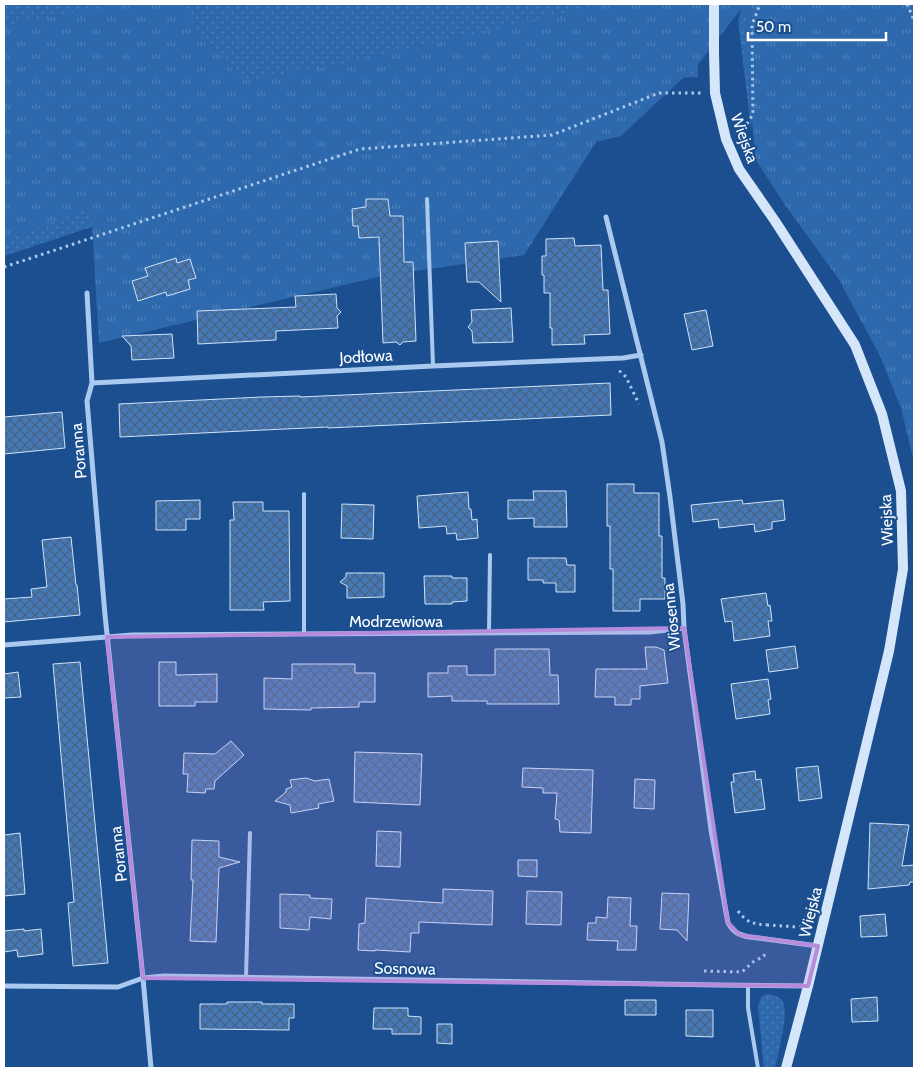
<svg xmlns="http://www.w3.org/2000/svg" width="918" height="1072" viewBox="0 0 918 1072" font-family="Cabin,sans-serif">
	<defs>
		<pattern id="grass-dots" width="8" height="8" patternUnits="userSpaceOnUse" patternTransform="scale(1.25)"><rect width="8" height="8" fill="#2e69ad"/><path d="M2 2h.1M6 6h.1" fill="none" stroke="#4d80b9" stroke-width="1.8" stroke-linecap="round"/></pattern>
		<pattern id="park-tufts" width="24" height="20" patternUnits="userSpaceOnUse" patternTransform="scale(1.25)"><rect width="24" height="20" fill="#2e69ad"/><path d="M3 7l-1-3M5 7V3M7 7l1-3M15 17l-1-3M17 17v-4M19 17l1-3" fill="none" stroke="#4d80b9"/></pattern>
		<pattern id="building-cross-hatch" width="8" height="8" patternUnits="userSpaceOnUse" patternTransform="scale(1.25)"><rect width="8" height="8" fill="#4478b7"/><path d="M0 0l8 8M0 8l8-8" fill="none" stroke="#486282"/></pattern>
	</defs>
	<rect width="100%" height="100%" fill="#1b4f8f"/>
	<!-- grass -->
	<path fill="url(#grass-dots)" d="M4 4H694L698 77 651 78 365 136 4 256Z
		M743 4H764L751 128 738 21Z
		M766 994C772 994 779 996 783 1002 789 1013 778 1054 775 1068H764L758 1007 761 997Z"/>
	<!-- park -->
	<path fill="url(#park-tufts)" d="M120 4H177L241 80H250L349 63 356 60 603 4H914V462L901 408 880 356 838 278 785 205 756 160 741 9 700 62 621 136 596 142 524 255 382 276 99 343 91 207 4 241V29L21 22Z"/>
	<!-- building -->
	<path fill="url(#building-cross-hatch)" stroke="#cfe3fa" d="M366 199H388L390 216H403L404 262H413L416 341 403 342 400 345 396 342 383 343 379 237 359 238 358 226H353L352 209 366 207Z
		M574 238 575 246 601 245 603 290H608L610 334 584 335 585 344 552 345V328H550V293H544V275H542V256H546V239Z
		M498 241 501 302 479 282H467L465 243Z
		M176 258 177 263 190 259 196 278 188 280 190 289 167 296 166 292 138 301 132 281 148 276 145 268Z
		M336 294 337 308 341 312 337 316 338 328 276 331V340L198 344 197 311 296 307 295 296Z
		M511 308 513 342 473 343 472 331 468 327 472 322 471 310Z
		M706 310 713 346 692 350 684 314Z
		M172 334 174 358 132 360 131 346 122 336Z
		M610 383 611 415 328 428V427L264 430 120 437 119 404 262 397 300 396V397Z
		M62 412 65 448 4 454V417Z
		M607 484H634V493H659V536H662V578H665V599H640V611H613V569H610V526H607Z
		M533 491H566L567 527H534V518L508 519V500H534Z
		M468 492 469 509H471L472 520 477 519 478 538 457 540 456 533 447 534 446 526 419 528 417 496Z
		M200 500V519H186V530H156V501Z
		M742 500 743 504 783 500 785 520 772 522V529L755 532 754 524 719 528 718 519 693 522 691 505Z
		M233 502H263V511H289L290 601 263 602 264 610H230V520H234Z
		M342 504 374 505 373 539 341 538Z
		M71 537 76 585H77L80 615 4 622V599L32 597 31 589 47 587 42 540Z
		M528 558H566L567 565H575V592H556V583H543V580H528Z
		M346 573H384V597L347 598V586L340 582 346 577Z
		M424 576H452V578H467V601L452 602V604H425Z
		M766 593 768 606 770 605 772 621H768L770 636 734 641 732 621 725 622 721 599Z
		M795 646 798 668 769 672 766 650Z
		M645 647H656L664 650 668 683 640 686V699H631V705H615V697H595L596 669H647Z
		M495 649H549L550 675H558L559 704H487V701H452V696L428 697V673H448V666H467V675H495Z
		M80 662 108 963 73 966 68 903 74 902 53 664Z
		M159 662H176V675L217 674V702H195V706H159Z
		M292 664H355V673H375V702H359V707L311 708V710L264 709V678L292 679Z
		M18 672 21 697 4 698V674Z
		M768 679 771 699 768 700 770 714 736 719 731 684Z
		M231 741 244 755 215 781 214 789H206L205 793 187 792 188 774H183L184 753 215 754Z
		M355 752 422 754 420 805 354 802Z
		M818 766 822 798 799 801 796 768Z
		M523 768 593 770 591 833 560 832 559 820 555 819 557 793H543V788L522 787Z
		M755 771 756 780 761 779 765 809 735 813 731 782H734L733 774Z
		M306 778 315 781 329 779 334 801 318 804 319 808 291 813 290 805 275 801 286 792V789L292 787 290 780Z
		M635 779 655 780 654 809 634 808Z
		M870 823 909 825 902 866 914 865V882H910L909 885 868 889Z
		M377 831 401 832 400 867 376 866Z
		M20 833 25 894 4 896V835Z
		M192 840 219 841V857L240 862 219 868 216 942 190 941 193 880H191Z
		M518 860H537V877L518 876Z
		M443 889 493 891 492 925 419 922V933H411L410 952 375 950V951L358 950 359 924 365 923 366 898 443 903Z
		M527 891 562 892 561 925 526 924Z
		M662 893 689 894 687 941 677 930 660 929Z
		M280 894 310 895V898L332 899 331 919 310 917 309 930 280 928Z
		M608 897 631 898 630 926H637L636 950H617L618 941 587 940 588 923H596V917L607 918Z
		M885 914 887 936 861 937 860 916Z
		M24 929V931L41 929 43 954 18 957 17 950 4 952V931Z
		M877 997 878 1021 852 1022 851 999Z
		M625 1000H656V1015H625Z
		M227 1002H262V1004H294V1018H289V1030L200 1029V1004H227Z
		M374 1008H408V1016L421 1017V1034H392V1029H373Z
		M686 1010H713V1037L686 1036Z
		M437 1024H452V1044L437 1043Z"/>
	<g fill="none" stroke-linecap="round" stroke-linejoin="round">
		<!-- path -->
		<path stroke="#a9c9ee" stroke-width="3" stroke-dasharray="2.5 4" stroke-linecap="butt" d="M907 4 914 20
			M738 133 744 129 753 114 752 25 760 4
			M4 267 360 149 552 135 659 93H703
			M619 371 621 372 626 377 639 404
			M738 911C747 923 753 924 768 925
			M767 926 768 925 798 927H805L808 924
			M704 971 742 972 753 962 764 956 765 950"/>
		<!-- lane -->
		<path stroke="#a9c9ee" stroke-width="4" d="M427 199 433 366
			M489 633 490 555
			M304 634V494
			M246 977 250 833
			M748 986V1008L758 1068"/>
		<!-- street -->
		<path stroke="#a9c9ee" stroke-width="5" d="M606 217 662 442 670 497 683 604 684 628 711 830 728 923C734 933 739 935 750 937L818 946
			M87 293 92 383 87 401 105 615 143 978 151 1068
			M92 383 433 366 623 358 641 355
			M4 645 132 635 650 632 684 628
			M4 986 118 987 143 978 164 976 718 985 808 986"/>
		<!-- secondary -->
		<path stroke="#d6e6fa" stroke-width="10" d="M714 4V52L715 93 726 139 739 169 775 221 855 345 882 414 901 491 903 569 889 651 808 986 786 1068"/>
	</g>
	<!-- marked area -->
	<path fill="#b68bdc" fill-opacity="0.2" stroke="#b68bdc" stroke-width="4" stroke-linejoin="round" d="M684 628 728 923 740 935 818 946 808 986 143 978 107 637Z"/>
	<g text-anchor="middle" stroke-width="4" stroke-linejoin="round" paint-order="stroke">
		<!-- street labels -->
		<g font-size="16" fill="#fff" stroke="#1b4f8f">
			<text transform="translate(745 138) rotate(70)" y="6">Wiejska</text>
			<text transform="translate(366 356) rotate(-3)" y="6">Jodłowa</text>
			<text transform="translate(78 451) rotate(-95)" y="6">Poranna</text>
			<text transform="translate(886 520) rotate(-92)" y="6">Wiejska</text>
			<text transform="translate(671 617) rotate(-96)" y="6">Wiosenna</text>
			<text x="396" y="627">Modrzewiowa</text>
			<text transform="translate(118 854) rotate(-96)" y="6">Poranna</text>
			<text transform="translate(810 912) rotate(-76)" y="6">Wiejska</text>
			<text transform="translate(405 968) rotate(1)" y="6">Sosnowa</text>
		</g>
	</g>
	<!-- border -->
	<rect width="918" height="1072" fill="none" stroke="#ffffff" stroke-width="10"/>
	<!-- scale -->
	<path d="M748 32v8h138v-8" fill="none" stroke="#ffffff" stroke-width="2.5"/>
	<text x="756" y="32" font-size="15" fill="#ffffff" stroke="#1b4f8f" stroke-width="4" paint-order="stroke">50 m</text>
</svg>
